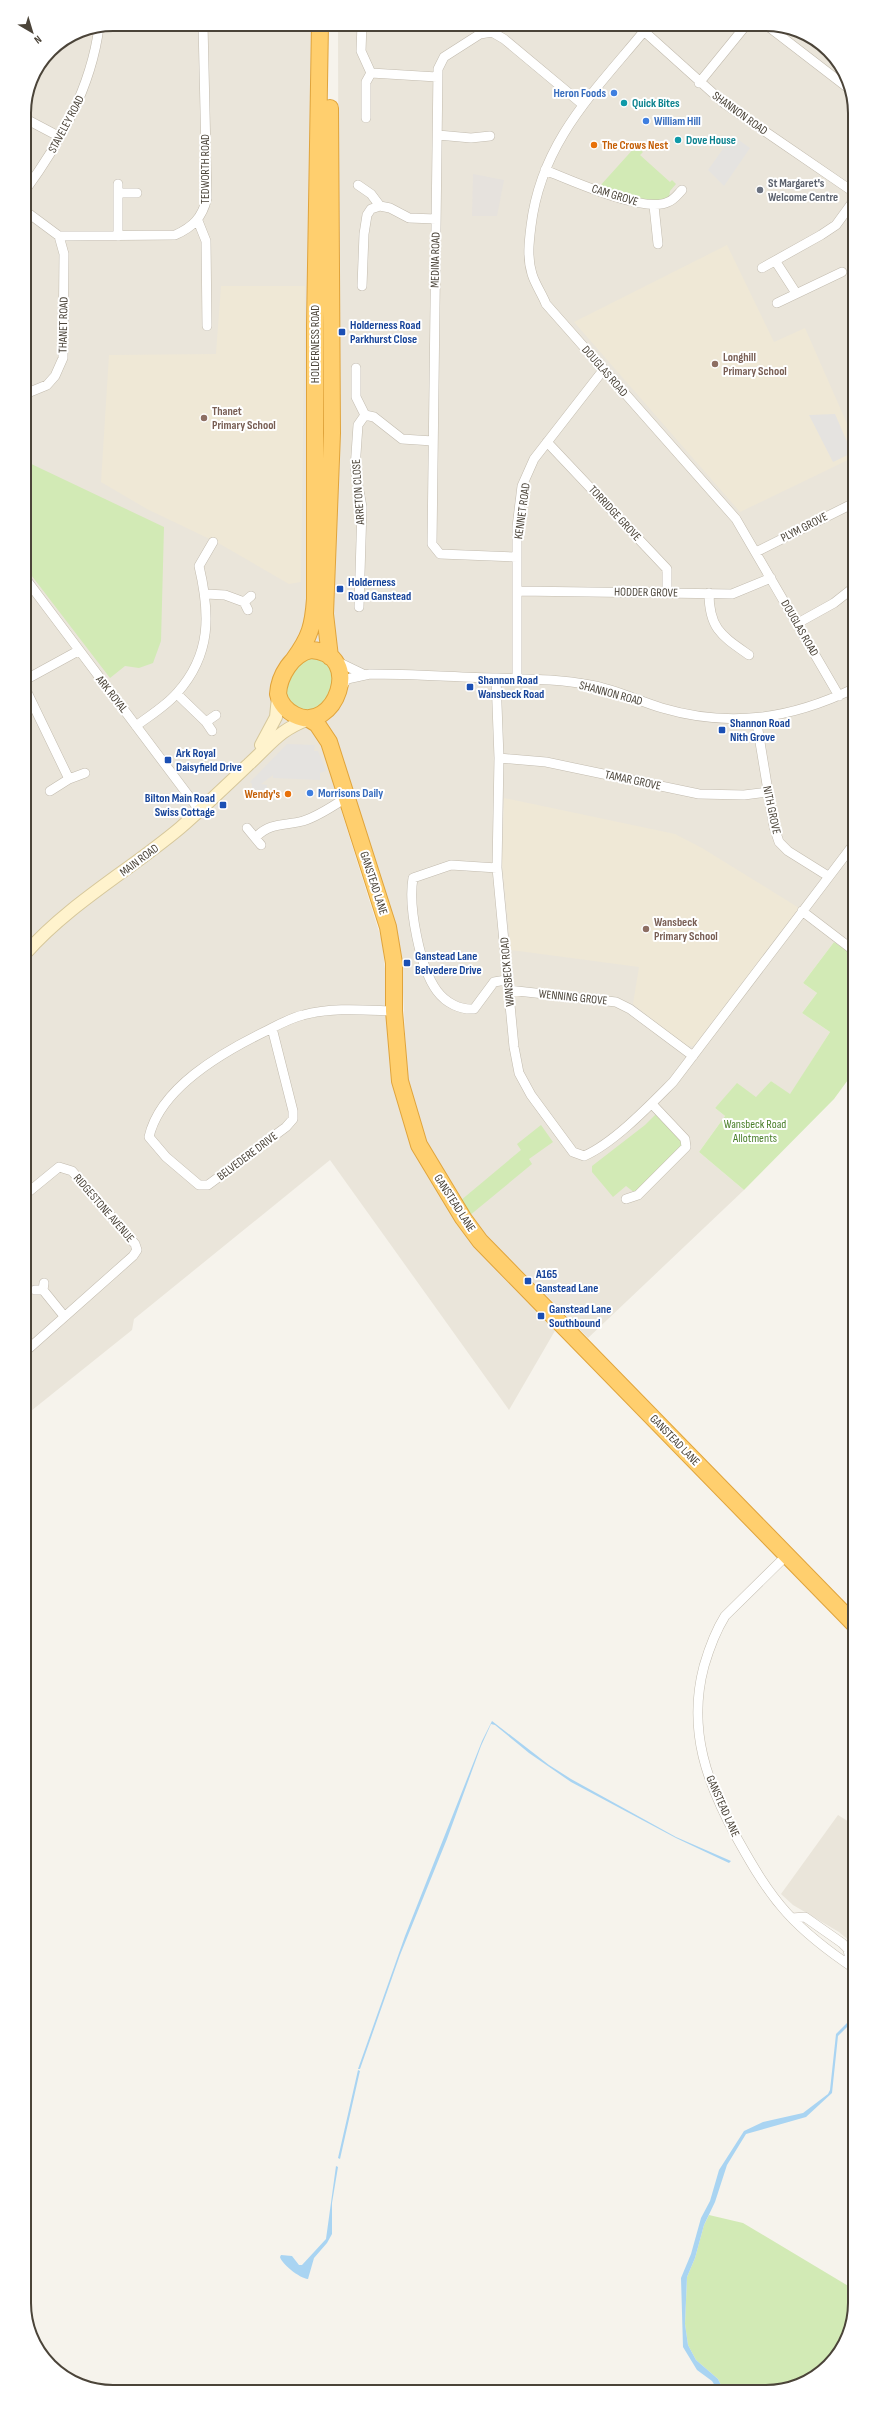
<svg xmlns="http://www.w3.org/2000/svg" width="879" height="2416" viewBox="0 0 879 2416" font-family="'Sofia Sans Condensed',sans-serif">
	<rect width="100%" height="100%" fill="#f6f3ec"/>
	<!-- residential -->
	<path fill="#eae5da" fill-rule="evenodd" d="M113 24H322L324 427 318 639 339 434 338 24H772L820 42 852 90 853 955 834 942 803 983 817 993 802 1013 830 1032 790 1095 771 1081 757 1098 737 1084 715 1108 725 1116 699 1152 744 1190 588 1338 472 1220 426 1145 409 1081 419 1150 479 1236 556 1329 509 1410 330 1160 134 1319 132 1330 26 1415 24 107 31 79 50 50 79 31ZM327 727 396 941 403 992 407 1073 389 1006 382 941 341 810Z
		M838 1815 854 1825V1945L839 1932 793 1905 781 1894Z"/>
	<!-- industrial -->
	<path fill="#e6e2dd" d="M473 174 504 180 497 216H472Z"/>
	<!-- education -->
	<path fill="#efe8d6" d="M727 245 774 342 805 328 852 435V458L740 512 574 322Z
		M221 286H305L301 582 289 584 220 544 147 509 101 482 109 355 216 354Z
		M504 798 675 834 702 848 799 908 694 1046H686L633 1004 639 967 511 950 502 863Z"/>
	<!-- green -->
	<path fill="#d2eab5" d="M636 146 643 152 640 155 670 182 672 180 676 184 670 191 669 198 652 203 599 187Z
		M25 461 164 527 161 641 153 663 139 668 125 666 110 678 25 567Z
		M309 658 324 661 334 673 332 694 316 711H297L283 692 295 666Z
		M834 942 853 955V1073L834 1099 744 1190 699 1152 725 1116 715 1108 737 1083 756 1097 771 1081 790 1094 830 1032 802 1013 817 993 803 983Z
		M657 1113 681 1141 682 1145 635 1193 626 1186 613 1197 592 1172V1166L645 1125Z
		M541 1125 553 1142 529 1159 532 1164 469 1216 460 1201 521 1150 517 1144Z
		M709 2215 743 2223 855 2290V2304L837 2357 789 2389H723L718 2379 696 2360 688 2345 685 2324 687 2277 695 2258 704 2225Z"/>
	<!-- parking -->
	<path fill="#e5e3e0" d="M736 138 750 148 724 186 708 170 725 146Z
		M835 414 852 453 833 462 809 415Z
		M287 744 315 745 314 751H318L326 771 320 773V780L273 778V775L261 784 267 785 266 799 252 798V784L250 782Z"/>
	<!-- water -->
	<path fill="#a9d4f2" d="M492 1721 549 1765 571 1779 676 1837 731 1861 729 1863 676 1838 571 1782 529 1753 495 1725 491 1724 481 1746 447 1839 400 1955 360 2069H358L405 1936 482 1741Z
		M855 2015V2019L838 2036 832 2093 806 2117 746 2134 727 2165 715 2202 704 2225 695 2258 687 2277 685 2324 688 2345 696 2360 718 2379 723 2389H717L712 2381 697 2370 683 2347 681 2278 691 2254 701 2218 710 2201 719 2170 744 2131 763 2122 803 2113 828 2094 830 2090 836 2034Z
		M358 2070 360 2071 359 2075 340 2159 338 2158Z
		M336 2166 338 2167 332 2203V2234L327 2243 314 2258 308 2279C299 2278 282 2264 280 2257L281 2255 292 2256 299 2265H302L326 2239Z"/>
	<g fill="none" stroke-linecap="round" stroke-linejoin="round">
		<defs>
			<path id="street" d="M362 24 361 51 371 73 437 77
				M636 24 725 104 852 191
				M765 24 852 91
				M645 30C594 92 541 142 531 226 529 242 527 258 532 274 535 284 542 294 546 304L736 519 839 696
				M699 83 747 24
				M24 118 60 137
				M366 118V82L371 73
				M438 135 471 138 490 136
				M545 170C570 180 645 214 668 202 674 200 678 194 682 190
				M358 185 371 194 380 206
				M24 192C60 143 91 88 99 27
				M119 193H137
				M654 206 658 244
				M24 210 59 236 175 235C193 227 202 218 207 198L203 24
				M198 221 206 241 207 326
				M118 236V184
				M776 262 796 293
				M762 268 821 235 836 225 852 203
				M362 286 364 234 367 215 371 209 380 206 390 208 409 218 436 219
				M777 303 842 272
				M356 368V397L365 415 374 417 402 439 433 441
				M25 394 47 385 55 376 63 358 64 254 59 236
				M547 442 667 569V592
				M756 552 852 504
				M517 557 440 554 432 544 438 69 444 57 480 34 492 32 504 39 582 104
				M25 578 200 811
				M518 591 732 594 771 578
				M709 593C709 629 722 636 749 655
				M206 594 225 595 244 602
				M359 607 362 507 355 469 358 425 365 415
				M248 610 244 602 251 596
				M798 623 834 603 853 588
				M336 661 363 674
				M496 678 499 758 497 868 514 1047 519 1073 531 1095 573 1152 584 1156C614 1143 650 1105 673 1082L853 845
				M517 679V527L522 486 534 459 604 369
				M25 680 78 651
				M25 688 69 779
				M341 688 347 679 370 674C412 674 455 677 497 678 528 679 559 679 590 685 615 689 638 701 662 708 730 728 790 719 853 689
				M177 694 206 722
				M756 718 774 827 779 842 788 851 828 876
				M136 726C149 716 166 706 177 693 212 654 210 613 199 566L213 542
				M212 731 206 722 216 715
				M499 758 546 762 699 794 744 795 768 792
				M50 791 69 779 85 773
				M247 828 261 845
				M256 837C271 822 284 826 303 821 319 816 333 806 347 797
				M497 868 451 865 413 878C408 907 420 968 437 991 446 1003 460 1010 474 1009L494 982 506 980
				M802 911 853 950
				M508 990 616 1002 630 1009 693 1056
				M272 1028 293 1111V1119L286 1127 208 1185H199L166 1157 149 1137C160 1088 221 1053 264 1032 276 1026 290 1018 303 1015 333 1007 364 1010 394 1011
				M26 1194 59 1167 72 1171 135 1244 137 1250 133 1256 26 1351
				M626 1199 638 1195 686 1147 685 1139 652 1104
				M35 1290H43L44 1283
				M43 1290 64 1316
				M787 1555 725 1616C715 1632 709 1649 704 1666 687 1730 707 1784 738 1840 752 1865 767 1891 787 1913 806 1934 831 1953 855 1969
				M792 1918 805 1917 842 1943 848 1949 851 1967"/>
			<path id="secondary" d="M261 745 276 717 278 697
				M25 954C69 904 130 870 180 828 204 807 227 785 249 764 272 743 279 730 309 719"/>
			<path id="highway" d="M311 650C365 653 335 735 295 715 287 711 280 703 278 694 279 676 292 654 311 650Z
				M330 657 325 614 332 433 330 108
				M294 659C310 637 313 626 315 599V326L320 24
				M309 719 317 724 329 742 388 927 394 963V1011L400 1081 419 1145 463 1218 480 1241 854 1624"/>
		</defs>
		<!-- street casing -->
		<use href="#street" stroke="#c2bbae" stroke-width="10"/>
		<!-- secondary casing -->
		<use href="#secondary" stroke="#d6c79b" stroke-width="14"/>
		<!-- highway casing -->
		<use href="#highway" stroke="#e0a43c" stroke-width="18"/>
		<!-- street -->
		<use href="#street" stroke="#fff" stroke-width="9"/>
		<!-- secondary -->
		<use href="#secondary" stroke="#fff3cd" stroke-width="12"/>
		<!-- highway -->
		<use href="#highway" stroke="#ffcf6e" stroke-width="16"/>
	</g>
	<!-- markers -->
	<g fill="#3f7fe0" stroke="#fff" stroke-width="1.5">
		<circle cx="614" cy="93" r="4"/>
		<circle cx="646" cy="121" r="4"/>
		<circle cx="310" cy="793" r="4"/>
	</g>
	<g fill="#0f9aa8" stroke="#fff" stroke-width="1.5">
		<circle cx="624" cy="103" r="4"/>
		<circle cx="678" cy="140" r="4"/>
	</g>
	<g fill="#e8710a" stroke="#fff" stroke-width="1.5">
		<circle cx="594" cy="145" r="4"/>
		<circle cx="288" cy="794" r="4"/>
	</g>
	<circle fill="#6b7280" stroke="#fff" stroke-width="1.5" cx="760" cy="190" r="4"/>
	<g fill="#1a4fb4" stroke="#fff" stroke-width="1.5">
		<rect x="338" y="328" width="8" height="8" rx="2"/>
		<rect x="336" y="585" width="8" height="8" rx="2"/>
		<rect x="466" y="683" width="8" height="8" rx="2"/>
		<rect x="718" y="726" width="8" height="8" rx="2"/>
		<rect x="164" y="756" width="8" height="8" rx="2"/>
		<rect x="219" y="801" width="8" height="8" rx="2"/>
		<rect x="403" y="959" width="8" height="8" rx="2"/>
		<rect x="524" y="1277" width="8" height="8" rx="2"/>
		<rect x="537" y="1312" width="8" height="8" rx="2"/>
	</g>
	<g fill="#8d6e63" stroke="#fff" stroke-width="1.5">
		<circle cx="715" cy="364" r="4"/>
		<circle cx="204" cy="418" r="4"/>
		<circle cx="646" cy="929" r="4"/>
	</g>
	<g text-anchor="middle" stroke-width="4" stroke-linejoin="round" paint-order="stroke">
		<!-- shop labels -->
		<g font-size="12" font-weight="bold" fill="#366cbe" stroke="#fff" text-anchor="start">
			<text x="606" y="97" text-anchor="end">Heron Foods</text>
			<text x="654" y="125">William Hill</text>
			<text x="318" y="797">Morrisons Daily</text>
		</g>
		<!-- culture labels -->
		<g font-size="12" font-weight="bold" fill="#0d838f" stroke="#fff" text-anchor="start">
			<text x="632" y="107">Quick Bites</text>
			<text x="686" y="144">Dove House</text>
		</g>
		<!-- street labels -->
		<g font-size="12" fill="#4b4439" stroke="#fff">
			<text transform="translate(740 113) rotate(36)" y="4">SHANNON ROAD</text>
			<text transform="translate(66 124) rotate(-62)" y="4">STAVELEY ROAD</text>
			<text transform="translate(205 169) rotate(-90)" y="4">TEDWORTH ROAD</text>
			<text transform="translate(615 195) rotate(17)" y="4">CAM GROVE</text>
			<text transform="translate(435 260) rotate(-89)" y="4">MEDINA ROAD</text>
			<text transform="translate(63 325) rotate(-89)" y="4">THANET ROAD</text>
			<text transform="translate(315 344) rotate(-90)" y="4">HOLDERNESS ROAD</text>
			<text transform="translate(605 371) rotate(49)" y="4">DOUGLAS ROAD</text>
			<text transform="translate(358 492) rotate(-94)" y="4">ARRETON CLOSE</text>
			<text transform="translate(522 511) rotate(-82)" y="4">KENNET ROAD</text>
			<text transform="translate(615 513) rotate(47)" y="4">TORRIDGE GROVE</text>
			<text transform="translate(804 527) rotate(-27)" y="4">PLYM GROVE</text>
			<text transform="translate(646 592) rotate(1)" y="4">HODDER GROVE</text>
			<text transform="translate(800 628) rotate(60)" y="4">DOUGLAS ROAD</text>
			<text transform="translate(611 693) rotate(15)" y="4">SHANNON ROAD</text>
			<text transform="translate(112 694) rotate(52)" y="4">ARK ROYAL</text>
			<text transform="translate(633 780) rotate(12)" y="4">TAMAR GROVE</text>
			<text transform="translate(772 810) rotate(78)" y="4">NITH GROVE</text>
			<text transform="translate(139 860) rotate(-37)" y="4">MAIN ROAD</text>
			<text transform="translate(374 883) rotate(72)" y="4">GANSTEAD LANE</text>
			<text transform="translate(507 972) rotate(-95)" y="4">WANSBECK ROAD</text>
			<text transform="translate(573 997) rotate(6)" y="4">WENNING GROVE</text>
			<text transform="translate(247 1156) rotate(-37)" y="4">BELVEDERE DRIVE</text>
			<text transform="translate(455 1203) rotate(57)" y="4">GANSTEAD LANE</text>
			<text transform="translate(104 1208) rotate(49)" y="4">RIDGESTONE AVENUE</text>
			<text transform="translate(675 1440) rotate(46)" y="4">GANSTEAD LANE</text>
			<text transform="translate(723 1806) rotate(66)" y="4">GANSTEAD LANE</text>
		</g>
		<!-- food labels -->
		<g font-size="12" font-weight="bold" fill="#c56008" stroke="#fff" text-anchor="start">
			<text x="602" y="149">The Crows Nest</text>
			<text x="280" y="798" text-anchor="end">Wendy's</text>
		</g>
		<!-- worship labels -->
		<g font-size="12" font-weight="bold" fill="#5b616d" stroke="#fff" text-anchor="start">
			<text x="768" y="187">St Margaret's<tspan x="768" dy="14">Welcome Centre</tspan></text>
		</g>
		<!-- transit labels -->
		<g font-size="12" font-weight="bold" fill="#164399" stroke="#fff" text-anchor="start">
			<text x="350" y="329">Holderness Road<tspan x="350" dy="14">Parkhurst Close</tspan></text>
			<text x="348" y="586">Holderness<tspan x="348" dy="14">Road Ganstead</tspan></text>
			<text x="478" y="684">Shannon Road<tspan x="478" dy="14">Wansbeck Road</tspan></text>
			<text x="730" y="727">Shannon Road<tspan x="730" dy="14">Nith Grove</tspan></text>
			<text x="176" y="757">Ark Royal<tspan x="176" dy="14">Daisyfield Drive</tspan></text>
			<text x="215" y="802" text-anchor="end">Bilton Main Road<tspan x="215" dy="14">Swiss Cottage</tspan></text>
			<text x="415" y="960">Ganstead Lane<tspan x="415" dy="14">Belvedere Drive</tspan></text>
			<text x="536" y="1278">A165<tspan x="536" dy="14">Ganstead Lane</tspan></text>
			<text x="549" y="1313">Ganstead Lane<tspan x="549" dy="14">Southbound</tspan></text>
		</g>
		<!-- education labels -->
		<g font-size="12" font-weight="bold" fill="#785e54" stroke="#fff" text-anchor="start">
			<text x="723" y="361">Longhill<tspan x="723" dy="14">Primary School</tspan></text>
			<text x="212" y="415">Thanet<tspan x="212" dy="14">Primary School</tspan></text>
			<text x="654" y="926">Wansbeck<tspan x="654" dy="14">Primary School</tspan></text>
		</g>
		<!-- park labels -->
		<g font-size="12" fill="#4a7f2a" stroke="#fff">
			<text x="755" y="1128">Wansbeck Road<tspan x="755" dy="14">Allotments</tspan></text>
		</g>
	</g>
	<!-- crop -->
	<path d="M0 0H879V2416H0ZM113 31H766A82 82 0 0 1 848 113V2303A82 82 0 0 1 766 2385H113A82 82 0 0 1 31 2303V113A82 82 0 0 1 113 31Z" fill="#fff" fill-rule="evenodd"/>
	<path fill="none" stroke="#4b4439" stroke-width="2" d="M113 31H766A82 82 0 0 1 848 113V2303A82 82 0 0 1 766 2385H113A82 82 0 0 1 31 2303V113A82 82 0 0 1 113 31Z"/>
	<!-- north arrow -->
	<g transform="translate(32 32) rotate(142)" stroke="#ffffff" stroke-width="3" paint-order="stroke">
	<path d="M0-3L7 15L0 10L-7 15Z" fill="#4b4439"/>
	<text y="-6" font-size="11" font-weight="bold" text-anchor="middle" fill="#4b4439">N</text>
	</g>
</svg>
